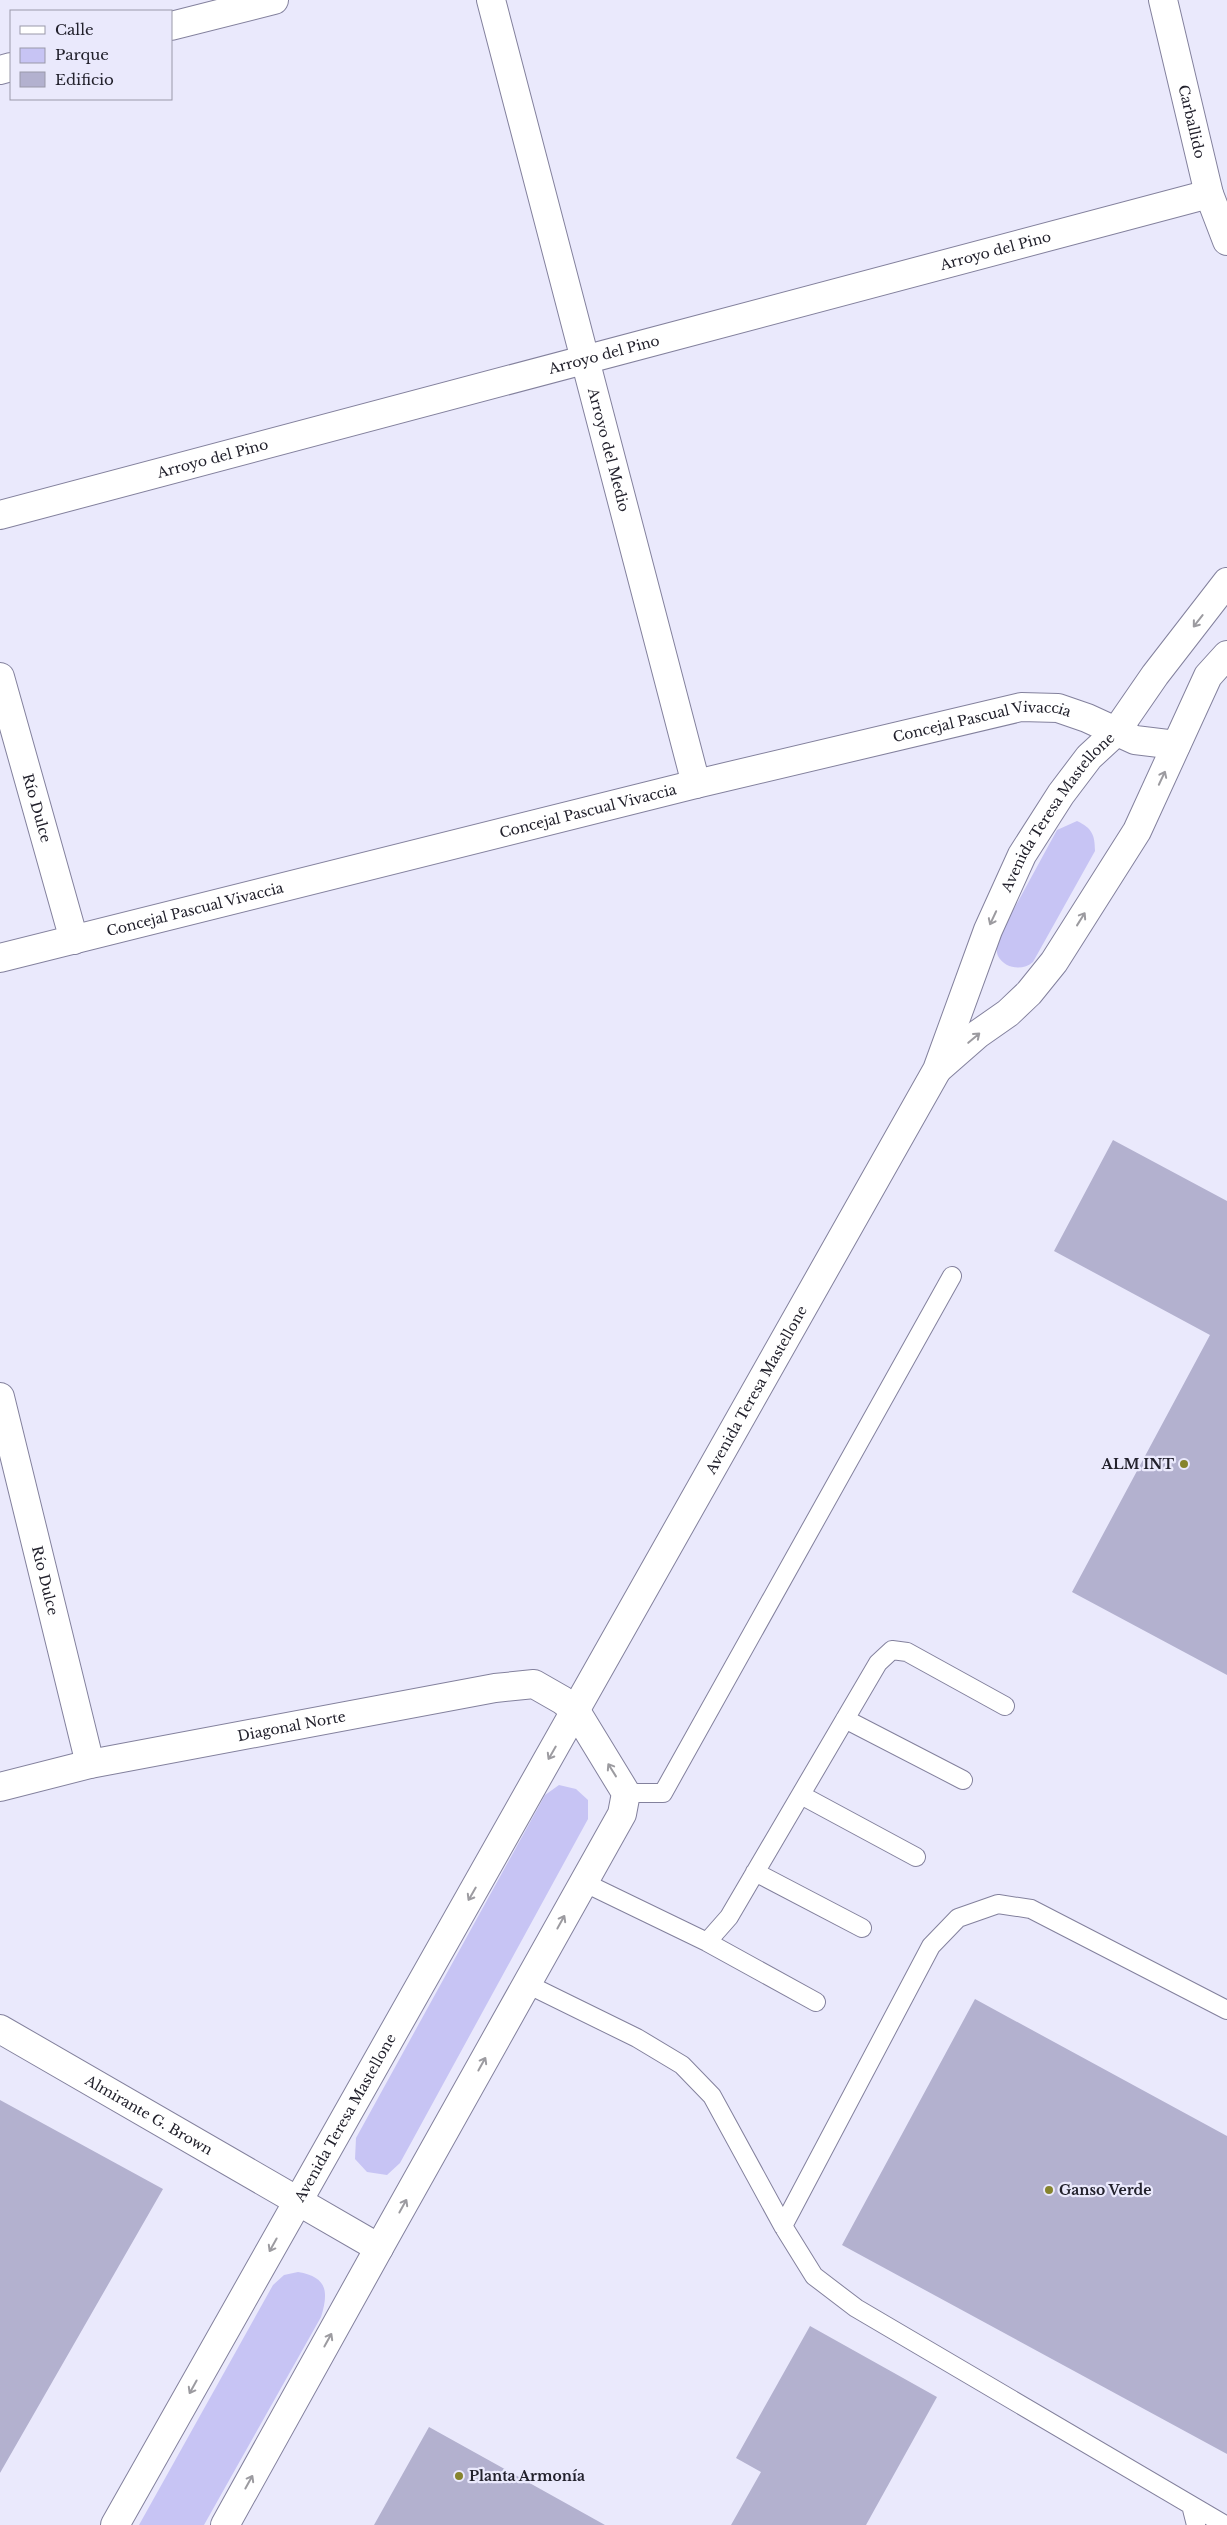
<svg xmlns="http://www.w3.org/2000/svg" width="1227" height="2525" viewBox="0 0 1227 2525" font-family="'Libre Baskerville',serif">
	<rect width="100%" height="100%" fill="#eae9fc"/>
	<!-- green -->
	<path fill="#c7c4f4" d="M1077 821C1092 828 1095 835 1095 851L1033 962C1023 971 1005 969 998 956 996 952 997 944 997 940L1057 830Z
		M559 1785 576 1789 588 1800V1819L400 2163 387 2175 367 2172 355 2159 356 2138 545 1795Z
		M298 2272C327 2277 329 2291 321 2317L204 2525H139L273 2285 284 2275Z"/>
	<!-- building -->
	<path fill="#b3b1cf" d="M1113 1140 1227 1201V1675L1072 1592 1210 1335 1054 1251Z
		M975 1999 1227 2136V2454L842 2245Z
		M0 2100 163 2189 0 2473Z
		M810 2326 937 2397 866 2525H731L761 2472 736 2458Z
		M429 2427 605 2525H374Z"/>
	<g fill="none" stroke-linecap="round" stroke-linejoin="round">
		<defs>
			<path id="lane" d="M845 1719 963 1780
				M626 1793H663L952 1276
				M801 1795 916 1857
				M755 1872 862 1928
				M583 1882 707 1942 816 2002
				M707 1942 729 1917 878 1663 892 1650 907 1652 1005 1706
				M527 1984 637 2038 682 2065 712 2096 783 2226 814 2276 856 2308 1225 2525
				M783 2226 931 1946 958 1918 998 1904 1031 1909 1227 2010
				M1191 2505 1196 2525"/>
			<g id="street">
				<path id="s1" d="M491 0 696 784"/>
				<path id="s2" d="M1163 0 1209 194 1227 241"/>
				<path d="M171 26 274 0"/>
				<path d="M0 70 11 67"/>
				<path id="s3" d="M0 515 1209 194"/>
				<path id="s4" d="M0 677 74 940"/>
				<path id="s5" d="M0 958 696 784 1021 707 1058 708 1087 718 1135 740 1176 745"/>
				<path d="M938 1069 978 1034 1008 1013 1029 993 1054 962 1137 831 1208 676 1227 655"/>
				<path id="s6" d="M0 1397 90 1764"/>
				<path id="s7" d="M0 1787 90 1764 495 1688 534 1684 562 1700 576 1711 626 1793 622 1814 379 2248"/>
				<path id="s8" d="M297 2203 937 1070 988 930 1022 855 1061 794 1089 757 1115 733 1155 675 1227 582"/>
			</g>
			<g id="secondary">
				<path id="s9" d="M0 2029 379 2248 225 2525"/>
				<path d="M115 2525 297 2203"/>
			</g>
		</defs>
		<!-- lane casing -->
		<use href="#lane" stroke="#83819d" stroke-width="20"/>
		<!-- street casing -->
		<use href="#street" stroke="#83819d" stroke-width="30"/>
		<!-- secondary casing -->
		<use href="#secondary" stroke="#83819d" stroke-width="30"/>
		<!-- lane -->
		<use href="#lane" stroke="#fff" stroke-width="18"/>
		<!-- street -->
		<use href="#street" stroke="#fff" stroke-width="28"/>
		<!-- secondary -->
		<use href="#secondary" stroke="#fff" stroke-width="28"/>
	</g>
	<!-- one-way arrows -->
	<defs><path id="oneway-shaft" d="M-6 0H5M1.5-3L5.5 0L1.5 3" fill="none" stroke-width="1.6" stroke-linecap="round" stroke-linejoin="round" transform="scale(1.25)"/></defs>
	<g stroke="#9c9ba0">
		<use href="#oneway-shaft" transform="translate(1198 621) rotate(128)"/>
		<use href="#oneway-shaft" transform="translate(1162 778) rotate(-65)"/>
		<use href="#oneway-shaft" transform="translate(993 918) rotate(115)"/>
		<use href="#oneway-shaft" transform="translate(1081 919) rotate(-58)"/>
		<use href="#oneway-shaft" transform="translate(974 1038) rotate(-40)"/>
		<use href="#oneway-shaft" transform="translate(552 1753) rotate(120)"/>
		<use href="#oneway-shaft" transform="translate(612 1770) rotate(-122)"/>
		<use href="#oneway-shaft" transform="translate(472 1894) rotate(120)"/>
		<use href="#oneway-shaft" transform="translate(561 1922) rotate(-61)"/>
		<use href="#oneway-shaft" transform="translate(482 2064) rotate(-61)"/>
		<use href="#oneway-shaft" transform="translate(403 2206) rotate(-61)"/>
		<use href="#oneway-shaft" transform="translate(273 2245) rotate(119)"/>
		<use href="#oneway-shaft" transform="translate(328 2340) rotate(-61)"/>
		<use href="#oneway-shaft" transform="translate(193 2387) rotate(119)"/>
		<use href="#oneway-shaft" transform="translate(249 2482) rotate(-61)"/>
	</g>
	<!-- markers -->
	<g fill="#86842d" stroke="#eae9fc" stroke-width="2">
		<circle cx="1184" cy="1464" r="5"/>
		<circle cx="1049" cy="2190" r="5"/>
		<circle cx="459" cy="2476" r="5"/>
	</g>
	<g text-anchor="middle" stroke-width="4.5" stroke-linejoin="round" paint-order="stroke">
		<!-- street labels -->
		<g font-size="14" fill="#22212c" stroke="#eae9fc">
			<text dy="5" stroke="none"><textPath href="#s2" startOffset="125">Carballido</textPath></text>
			<text dy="5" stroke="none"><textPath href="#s3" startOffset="1030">Arroyo del Pino</textPath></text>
			<text dy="5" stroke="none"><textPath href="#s3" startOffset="625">Arroyo del Pino</textPath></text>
			<text dy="5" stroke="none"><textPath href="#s1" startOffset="465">Arroyo del Medio</textPath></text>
			<text dy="5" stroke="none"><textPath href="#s3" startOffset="220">Arroyo del Pino</textPath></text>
			<text dy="5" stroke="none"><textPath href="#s5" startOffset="1011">Concejal Pascual Vivaccia</textPath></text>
			<text dy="5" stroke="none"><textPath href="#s4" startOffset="136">Río Dulce</textPath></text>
			<text dy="5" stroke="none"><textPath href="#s5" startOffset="606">Concejal Pascual Vivaccia</textPath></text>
			<text dy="5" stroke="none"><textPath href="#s8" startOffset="1588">Avenida Teresa Mastellone</textPath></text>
			<text dy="5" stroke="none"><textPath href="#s5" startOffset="201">Concejal Pascual Vivaccia</textPath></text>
			<text dy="5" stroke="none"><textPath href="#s8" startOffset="934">Avenida Teresa Mastellone</textPath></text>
			<text dy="5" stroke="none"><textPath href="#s6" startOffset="189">Río Dulce</textPath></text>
			<text dy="5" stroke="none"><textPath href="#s7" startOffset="298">Diagonal Norte</textPath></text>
			<text dy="5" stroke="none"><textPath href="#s9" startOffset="172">Almirante G. Brown</textPath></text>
			<text dy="5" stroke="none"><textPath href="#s8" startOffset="98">Avenida Teresa Mastellone</textPath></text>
		</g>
		<!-- poi labels -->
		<g font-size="14" font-weight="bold" fill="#22212c" stroke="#eae9fc" text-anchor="start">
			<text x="1174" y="1469" text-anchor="end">ALM INT</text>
			<text x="1059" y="2195">Ganso Verde</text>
			<text x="469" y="2481">Planta Armonía</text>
		</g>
	</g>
	<!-- legend -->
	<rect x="10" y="10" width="162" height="90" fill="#eae9fc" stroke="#9a99a9"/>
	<rect x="20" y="26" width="25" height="8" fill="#ffffff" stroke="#9a99a9"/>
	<text x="55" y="35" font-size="15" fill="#22212c">Calle</text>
	<rect x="20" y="48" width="25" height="15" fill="#c7c4f4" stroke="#9a99a9"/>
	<text x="55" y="60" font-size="15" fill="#22212c">Parque</text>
	<rect x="20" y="72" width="25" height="15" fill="#b3b1cf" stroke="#9a99a9"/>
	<text x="55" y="85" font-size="15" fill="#22212c">Edificio</text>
</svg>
